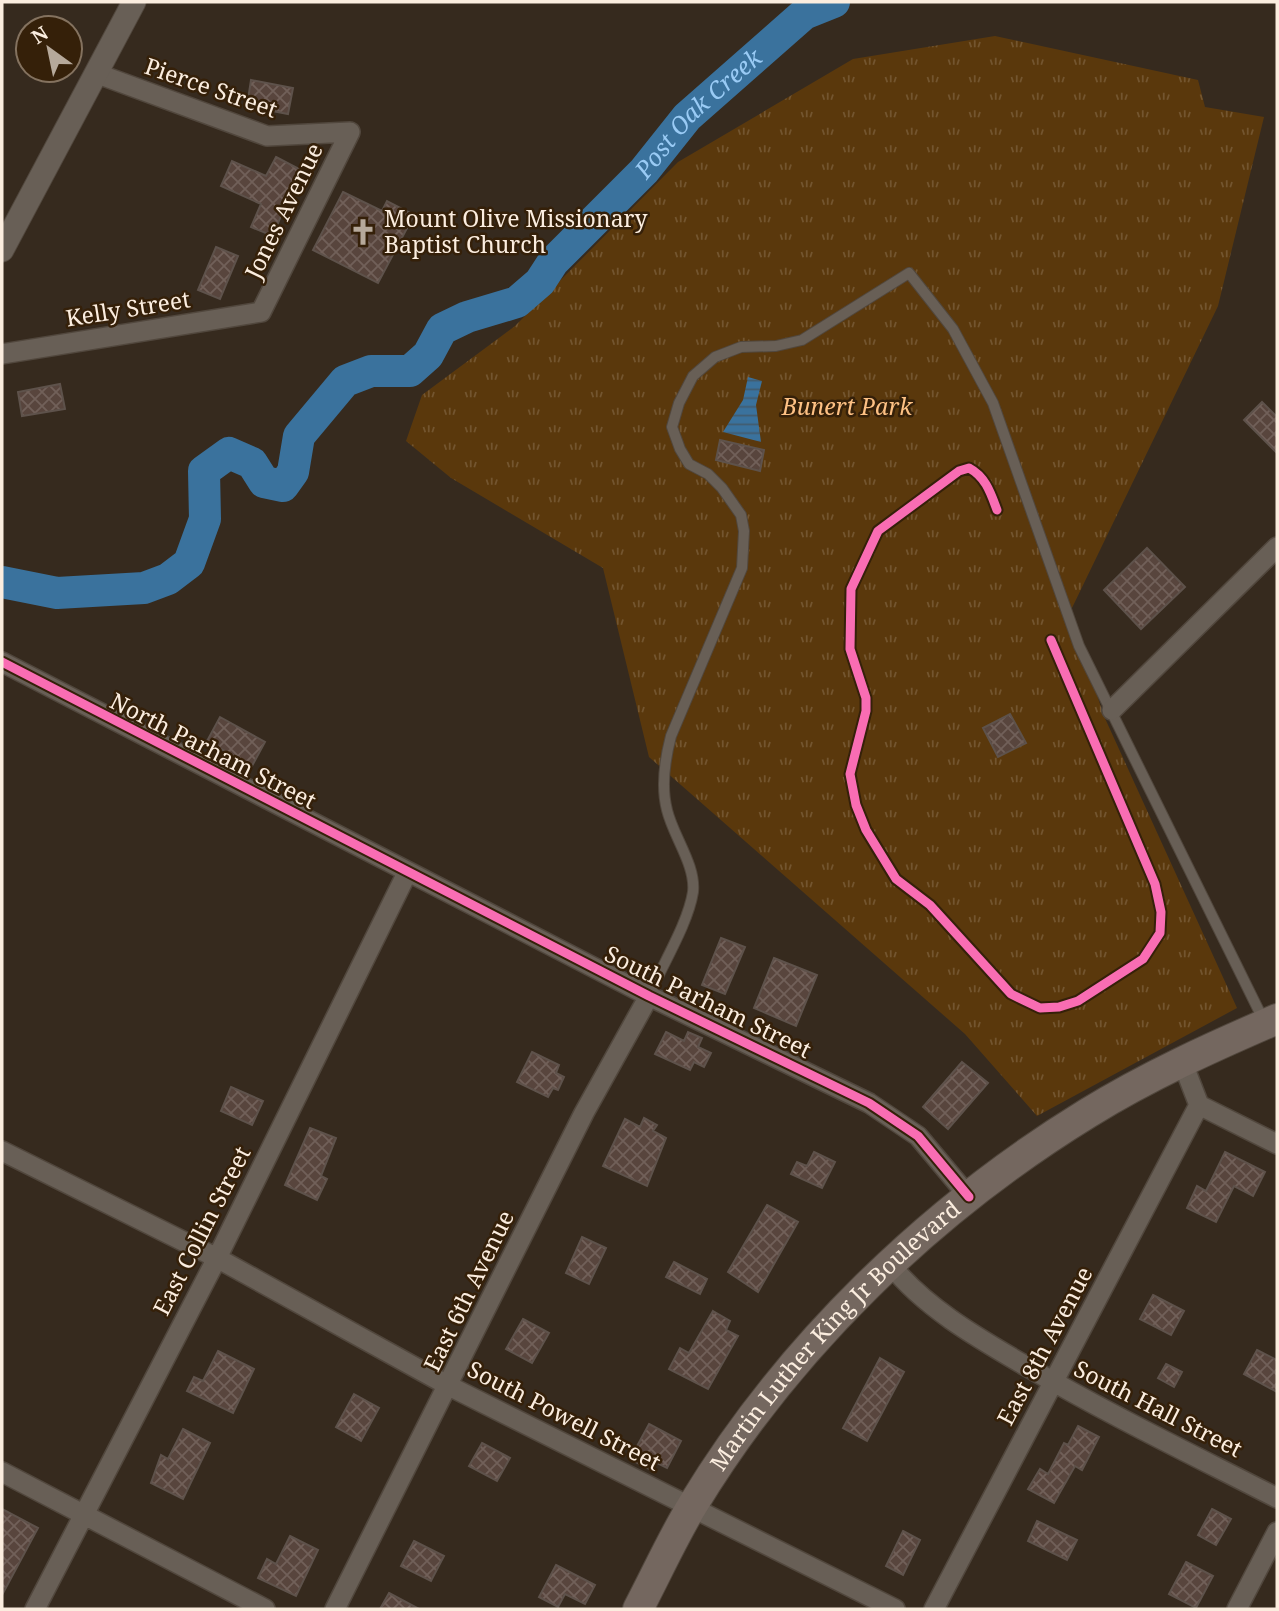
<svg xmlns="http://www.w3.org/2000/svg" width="1279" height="1611" viewBox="0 0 1279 1611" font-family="'Noto Serif',serif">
	<defs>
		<pattern id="park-tufts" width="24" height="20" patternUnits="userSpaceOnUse" patternTransform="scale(1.75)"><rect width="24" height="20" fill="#5a380c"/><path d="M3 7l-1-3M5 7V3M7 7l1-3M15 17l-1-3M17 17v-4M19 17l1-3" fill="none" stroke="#73552f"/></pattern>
		<pattern id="water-rules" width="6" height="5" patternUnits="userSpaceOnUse" patternTransform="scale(1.75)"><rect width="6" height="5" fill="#3a729d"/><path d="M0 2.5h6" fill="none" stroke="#425c70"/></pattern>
		<pattern id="building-cross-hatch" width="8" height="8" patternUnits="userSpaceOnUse" patternTransform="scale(1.75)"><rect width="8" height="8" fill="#58453d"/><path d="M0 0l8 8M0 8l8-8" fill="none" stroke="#716059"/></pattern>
	</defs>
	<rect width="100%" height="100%" fill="#362a1e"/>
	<!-- park -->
	<path fill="url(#park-tufts)" d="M995 36 1198 80 1205 107 1264 117 1218 306 1071 610 1103 714 1237 1008 1037 1116 965 1034 649 757 603 568 451 478 406 441 422 395 515 326 678 162 853 59Z"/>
	<!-- water -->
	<path fill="url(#water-rules)" d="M748 377 762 381 756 405 761 442 723 432 743 400Z"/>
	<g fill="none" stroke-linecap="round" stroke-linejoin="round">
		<!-- river -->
		<path stroke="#3a729d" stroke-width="32" id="s1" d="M2 582 57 593 144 588 168 579 189 563 205 519 204 471 229 453 252 463 264 482 283 486 293 472 299 436 345 381 371 371H410L428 355 442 329 467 317 517 302 540 282 553 262 644 171 687 117 804 14 834 2"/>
	</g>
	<!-- building -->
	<path fill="url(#building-cross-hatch)" stroke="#5e524b" stroke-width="2" d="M251 80 293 88 288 114 247 106Z
		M276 157 299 169 280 206 284 208 273 236 251 227 261 204 221 186 232 161 266 176Z
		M343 192 382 211 387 201 414 215 378 283 313 250Z
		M216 247 238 256 220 299 198 290Z
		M60 384 65 409 22 416 18 392Z
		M1262 402 1277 417V453L1244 420Z
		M720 440 764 450 760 471 716 460Z
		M1147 548 1185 587 1141 629 1104 590Z
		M1010 714 1026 743 998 757 983 728Z
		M220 717 265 742 252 766 207 741Z
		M721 938 745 947 725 994 702 985Z
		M774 958 817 975 796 1026 754 1008Z
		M666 1032 684 1041 688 1032 702 1038 698 1047 711 1053 704 1067 694 1062 690 1070 655 1054Z
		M532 1052 559 1065 556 1073 564 1077 558 1090 553 1088 548 1097 517 1082Z
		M962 1062 988 1083 948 1129 923 1107Z
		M231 1087 263 1101 252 1125 221 1111Z
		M644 1118 657 1125 653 1131 666 1138 647 1186 603 1166 625 1119 640 1127Z
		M310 1128 336 1138 321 1176 327 1179 317 1200 285 1185Z
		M814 1152 835 1162 822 1188 791 1174 797 1162 807 1166Z
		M1225 1152 1265 1172 1253 1196 1234 1186 1216 1222 1187 1208 1197 1186 1206 1191Z
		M767 1205 798 1222 758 1292 728 1272Z
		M582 1237 606 1248 589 1284 566 1273Z
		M674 1262 707 1279 700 1294 666 1277Z
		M1153 1295 1184 1311 1171 1335 1140 1319Z
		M713 1311 730 1321 726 1330 738 1336 708 1389 669 1369 680 1348 689 1353Z
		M523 1319 549 1333 532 1363 506 1349Z
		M1257 1350 1277 1360V1392L1244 1374Z
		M218 1351 254 1369 233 1413 187 1391 194 1377 203 1381Z
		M880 1358 904 1372 867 1441 843 1428Z
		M1166 1364 1182 1372 1174 1387 1158 1378Z
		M354 1394 379 1408 361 1441 336 1427Z
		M649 1424 681 1441 667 1468 653 1461 649 1469 630 1459Z
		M1078 1426 1099 1437 1082 1470 1075 1466 1054 1503 1028 1489 1040 1469 1048 1474 1064 1443 1068 1445Z
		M183 1429 210 1443 183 1499 151 1483 161 1455 168 1459Z
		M482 1443 510 1458 497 1481 469 1466Z
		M2 1509 38 1528 2 1595Z
		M1212 1509 1231 1519 1216 1545 1198 1535Z
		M1037 1521 1077 1540 1067 1560 1028 1541Z
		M903 1531 920 1540 903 1575 886 1566Z
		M290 1536 318 1550 296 1596 258 1578 267 1559 276 1564Z
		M414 1541 444 1556 431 1581 401 1566Z
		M1186 1562 1213 1576 1196 1608 1169 1594Z
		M556 1565 595 1585 585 1604 565 1594 558 1607 539 1597Z
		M389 1593 419 1609H380Z"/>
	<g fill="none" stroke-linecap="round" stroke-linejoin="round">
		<defs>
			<path id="service" d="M649 996C662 965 688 924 693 892 696 865 673 836 667 810 661 787 665 759 671 736L742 568 744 531 741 515 722 488 708 474 689 464 680 449 672 427 679 403 693 376 715 357 741 347 776 346 802 340 909 273 953 329 993 403 1079 646 1264 1021"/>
			<path id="minor" d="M98 74 267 136 350 132
				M2 354 261 312 350 132
				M2 662 649 996 869 1103 918 1136 969 1197
				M1112 710 1277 547
				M1182 1061 1199 1105 1277 1144
				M2 1151 217 1258 449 1386 895 1609
				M890 1264C925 1308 978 1338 1026 1366 1108 1414 1193 1455 1277 1498
				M2 1472 265 1609
				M35 1609 217 1258 407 873
				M335 1609 584 1113 649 996
				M934 1609 1199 1105
				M1237 1609 1277 1532"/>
			<path id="tertiary" d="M2 250 134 2"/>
			<g id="primary">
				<path id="s2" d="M638 1609C656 1575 672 1539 692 1506 788 1347 930 1210 1088 1113 1148 1076 1212 1047 1277 1019"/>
			</g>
		</defs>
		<!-- service casing -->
		<use href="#service" stroke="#51473d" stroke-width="12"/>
		<!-- minor casing -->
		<use href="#minor" stroke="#51473d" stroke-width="22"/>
		<!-- tertiary casing -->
		<use href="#tertiary" stroke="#51473d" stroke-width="25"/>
		<!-- primary casing -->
		<use href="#primary" stroke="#51473d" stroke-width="32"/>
		<!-- service -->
		<use href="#service" stroke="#685f56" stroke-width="10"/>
		<!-- minor -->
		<use href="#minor" stroke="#685f56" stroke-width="19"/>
		<!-- tertiary -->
		<use href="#tertiary" stroke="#685f56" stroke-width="23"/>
		<!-- primary -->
		<use href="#primary" stroke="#74675f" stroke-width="30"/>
		<defs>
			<path id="cycleway" d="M997 510C991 494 986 477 969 468L959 471 878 531 851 589 850 649 866 698V711L850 774 856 805 866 830 896 879 930 905 1011 994 1040 1008 1059 1007 1078 1001 1143 959 1160 933 1161 912 1155 884 1051 640
				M2 662 649 996 869 1103 918 1136 969 1197"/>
		</defs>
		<!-- cycleway casing -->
		<use href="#cycleway" stroke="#352009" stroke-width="13"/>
		<!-- cycleway -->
		<use href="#cycleway" stroke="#f96db3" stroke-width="9"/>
	</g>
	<!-- icons -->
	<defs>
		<symbol id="church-bare" viewBox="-9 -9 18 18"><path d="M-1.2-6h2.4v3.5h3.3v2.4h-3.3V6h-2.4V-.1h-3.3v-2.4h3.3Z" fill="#b6a99b" stroke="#352009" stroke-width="2.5" paint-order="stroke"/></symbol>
	</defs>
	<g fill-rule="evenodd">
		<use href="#church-bare" x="344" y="213" width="38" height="38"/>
	</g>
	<g text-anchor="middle" stroke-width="5" stroke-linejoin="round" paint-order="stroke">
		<!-- street labels -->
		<g font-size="23" fill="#fbeddf" stroke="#352009">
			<text transform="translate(211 88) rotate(19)" y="8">Pierce Street</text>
			<text transform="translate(284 211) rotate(-64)" y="8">Jones Avenue</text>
			<text transform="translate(128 309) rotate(-9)" y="8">Kelly Street</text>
			<text transform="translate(213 751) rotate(27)" y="8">North Parham Street</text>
			<text transform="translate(708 1002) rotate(26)" y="8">South Parham Street</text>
			<text transform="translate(202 1231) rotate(-63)" y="8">East Collin Street</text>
			<text transform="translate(469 1291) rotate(-64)" y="8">East 6th Avenue</text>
			<text dy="8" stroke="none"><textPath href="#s2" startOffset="340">Martin Luther King Jr Boulevard</textPath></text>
			<text transform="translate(1045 1346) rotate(-62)" y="8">East 8th Avenue</text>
			<text transform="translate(1158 1409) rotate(27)" y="8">South Hall Street</text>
			<text transform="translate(564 1416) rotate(27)" y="8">South Powell Street</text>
		</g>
		<!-- poi labels -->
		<g font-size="23" fill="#fbeddf" stroke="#352009" text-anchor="start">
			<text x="384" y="227">Mount Olive Missionary<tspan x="384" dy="26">Baptist Church</tspan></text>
		</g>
		<!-- park labels -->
		<g font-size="23" font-style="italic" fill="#fec184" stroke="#352009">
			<text x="847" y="415">Bunert Park</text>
		</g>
		<!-- water labels -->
		<g font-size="24" font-style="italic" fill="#9acbf5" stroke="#352009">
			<text dy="8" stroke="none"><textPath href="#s1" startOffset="976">Post Oak Creek</textPath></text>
		</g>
	</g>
	<!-- border -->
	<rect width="1279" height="1611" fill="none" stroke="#fbeddf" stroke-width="7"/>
	<!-- north arrow -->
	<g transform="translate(49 49) rotate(327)"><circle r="33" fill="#352009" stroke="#84725f" stroke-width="2"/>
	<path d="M0-5L12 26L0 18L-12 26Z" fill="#b6a99b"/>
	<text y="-10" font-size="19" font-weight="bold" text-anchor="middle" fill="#fbeddf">N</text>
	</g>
</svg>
